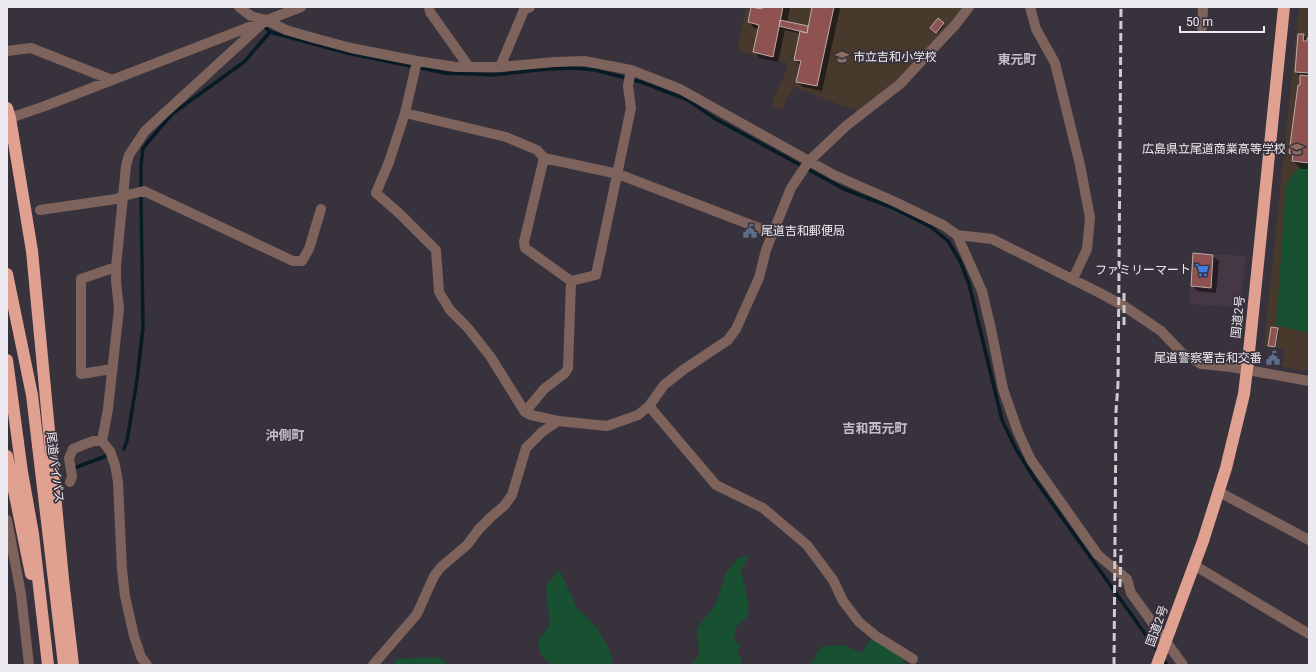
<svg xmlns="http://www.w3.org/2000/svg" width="1316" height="672" viewBox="0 0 1316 672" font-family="Roboto,'Noto Sans JP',sans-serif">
	<rect width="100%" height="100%" fill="#38323d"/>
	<!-- commercial -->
	<path fill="#463744" d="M1193 253 1246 256 1240 307 1189 304Z"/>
	<!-- education -->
	<path fill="#48392d" d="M746 7H964L944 32 898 81 860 112 793 87 782 110 771 105 788 67 786 62 741 52 738 46Z
		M1299 7H1309V372L1282 366 1285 349 1264 346Z"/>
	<!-- green -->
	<path fill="#185032" d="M1304 165H1309V333L1276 325 1286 187 1292 174Z
		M749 555 741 571 749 606 747 617 736 627 734 640 741 645 737 654 742 659 740 665H691L699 654 697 629 716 603 726 573 738 558Z
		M559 569 577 608 597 628 610 651 613 665H552L541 655 538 641 550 624 546 586Z
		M871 639 879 644 904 653 903 665H810L822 646 844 645 861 653Z
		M416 658H441L448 665H393L396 659Z"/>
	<!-- shadow -->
	<path fill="#0007" d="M764 7H790L787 23 809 27 813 7H839L840 9 822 91 803 87 797 82 801 65 795 60 801 34 785 30 778 62 760 58 754 52 759 29 754 28 749 22 763 10Z
		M943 24 945 25 938 33 931 28Z
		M1303 35 1309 39V169H1301L1293 161 1294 157 1290 153 1301 77 1296 72Z
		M1194 254 1213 256 1219 261 1216 293 1197 291 1192 285Z
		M1277 329 1279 331 1276 348 1271 347 1269 346Z"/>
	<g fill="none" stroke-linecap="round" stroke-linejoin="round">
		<!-- stream -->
		<path stroke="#071b24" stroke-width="3.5" d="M263 25 270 32 347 53 445 73 493 75 548 69 574 68 595 70 641 82 688 100 714 118 844 189 893 208 931 227 948 241 960 261 969 284 1002 420 1016 449 1036 481 1158 652
			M141 186V165L143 148 172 114 244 62 270 32
			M124 449 127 441 137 380 143 328 141 197
			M77 467 106 456
			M1163 659 1167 665"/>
	</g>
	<!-- building -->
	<path fill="#8e5351" stroke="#bdabaa" d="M751 7 762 9 763 7H783L773 57 753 52 759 25 748 22Z
		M812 7H834L817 86 796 82 801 61 794 60 800 31 807 33Z
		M938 18 944 23 936 33 930 28Z
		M780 20 808 26 807 33 779 26Z
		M1298 34H1304L1303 41H1307V38H1309V73L1295 72Z
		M1300 75 1309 76V163L1292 161 1293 154 1289 153 1298 85H1300Z
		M1193 253 1213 255 1211 288 1191 286Z
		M1271 327 1278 328 1275 347 1268 346Z"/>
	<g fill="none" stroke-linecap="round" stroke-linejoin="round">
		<!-- minor -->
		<path stroke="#7d635c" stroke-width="10" d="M239 7 251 16 266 20 286 30 310 37 351 48 417 61 456 67H500L554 62 584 61 631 70 680 89 834 175 893 201 943 225 957 235 992 239 1098 292 1124 306 1161 331 1181 352 1201 364 1231 367 1309 381
			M429 7 430 12 469 67
			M1030 7 1036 29 1055 63 1080 165 1090 218 1087 249 1073 279
			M1202 28 1203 7
			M7 51 31 48 112 80
			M417 61 405 113 389 162 376 193 400 214 436 250 439 292 450 310 467 327 490 356 525 412 531 415 558 421 607 426 638 415 649 406 664 385 683 370 728 340 736 329 759 278 766 250 791 188 809 161 846 126 900 84 956 24 969 7
			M500 67 524 10 530 7
			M405 113 506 137 537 150 544 158 618 174 772 233
			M7 119 45 106 301 7
			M544 158 524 242 525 248 571 281 596 275 631 108 628 86 631 70
			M40 210 116 199 123 196 144 191 293 261H302L309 249 321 209
			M957 235 982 291 991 329 1003 389 1018 432 1031 460 1098 555 1127 579 1131 593 1183 665
			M112 369 81 374V279L116 267
			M649 406 716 485 763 508 807 545 833 580 843 601 859 622 876 636 913 659
			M525 412 544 389 565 373 568 368 571 281
			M70 482 72 477 69 458 73 449 93 441H102
			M1219 492 1309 540
			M7 520 21 594 29 665
			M1194 565 1309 634
			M147 665 141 657 134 636 125 596 122 570 118 482 115 465 110 451 102 441 108 409 119 309 116 281V267L126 166 129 155 145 131 266 20
			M373 665 417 614 434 576 441 567 467 545 479 529 492 516 504 506 512 495 526 448 542 432 558 421"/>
		<!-- highway -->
		<path stroke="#e0a190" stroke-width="12" d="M7 108 10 118 32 251 63 579 73 665
			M7 274 32 395 64 665
			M7 360 22 472 33 534 48 665
			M7 456 31 574
			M1157 665 1203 541 1226 468 1244 394 1249 352 1284 7"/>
		<!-- rail -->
		<path stroke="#cfcbd2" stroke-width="3" stroke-dasharray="8 4" stroke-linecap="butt" d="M1124 325V291
			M1120 587 1121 549
			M1114 665 1116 411 1118 384 1119 273 1121 7"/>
	</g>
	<!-- icons -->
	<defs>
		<symbol id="school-bare" viewBox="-9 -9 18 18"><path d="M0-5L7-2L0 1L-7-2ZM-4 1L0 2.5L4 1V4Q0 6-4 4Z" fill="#8d6e63" stroke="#38323d" stroke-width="2.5" paint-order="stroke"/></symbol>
		<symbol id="civic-bare" viewBox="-9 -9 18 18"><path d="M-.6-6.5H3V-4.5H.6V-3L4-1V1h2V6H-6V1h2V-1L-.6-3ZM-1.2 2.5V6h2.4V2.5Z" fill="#5c6f8a" stroke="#38323d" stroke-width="2.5" paint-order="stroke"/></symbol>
		<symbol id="supermarket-bare" viewBox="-9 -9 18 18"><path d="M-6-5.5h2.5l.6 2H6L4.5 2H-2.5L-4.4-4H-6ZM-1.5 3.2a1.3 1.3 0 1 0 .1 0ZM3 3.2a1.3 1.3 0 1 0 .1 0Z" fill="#3f7fe0" stroke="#38323d" stroke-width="2.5" paint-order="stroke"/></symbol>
	</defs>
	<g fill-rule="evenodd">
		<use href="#school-bare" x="832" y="47" width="20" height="20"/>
		<use href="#school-bare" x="1287" y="139" width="20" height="20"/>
		<use href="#civic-bare" x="740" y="221" width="20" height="20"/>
		<use href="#supermarket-bare" x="1192" y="260" width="20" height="20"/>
		<use href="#civic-bare" x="1263" y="348" width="20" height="20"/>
	</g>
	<g text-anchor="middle" stroke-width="3.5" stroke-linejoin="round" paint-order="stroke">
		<!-- poi labels -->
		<g font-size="12" fill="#ede9f0" stroke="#38323d" text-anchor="end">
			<text x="853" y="61" text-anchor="start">市立吉和小学校</text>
			<text x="1286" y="153">広島県立尾道商業高等学校</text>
			<text x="761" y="235" text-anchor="start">尾道吉和郵便局</text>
			<text x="1191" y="274">ファミリーマート</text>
			<text x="1262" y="362">尾道警察署吉和交番</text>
		</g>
		<!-- street labels -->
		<g font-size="12" fill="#ede9f0" stroke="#38323d">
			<text transform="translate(1238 317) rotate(-84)" y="4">国道2号</text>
			<text transform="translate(55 467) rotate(83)" y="4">尾道バイパス</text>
			<text transform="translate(1157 626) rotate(-70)" y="4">国道2号</text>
		</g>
		<!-- neighbourhood labels -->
		<g font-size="13" font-weight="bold" fill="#c5bdcb" stroke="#38323d">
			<text x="1017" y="64">東元町</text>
			<text x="875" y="433">吉和西元町</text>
			<text x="285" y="440">沖側町</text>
		</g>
	</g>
	<!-- border -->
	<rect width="1316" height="672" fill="none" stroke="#ede9f0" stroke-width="16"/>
	<!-- scale -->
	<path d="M1180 26v6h84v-6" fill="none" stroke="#ede9f0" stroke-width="2"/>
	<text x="1186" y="26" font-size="12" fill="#ede9f0" stroke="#38323d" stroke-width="3" paint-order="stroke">50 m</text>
</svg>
